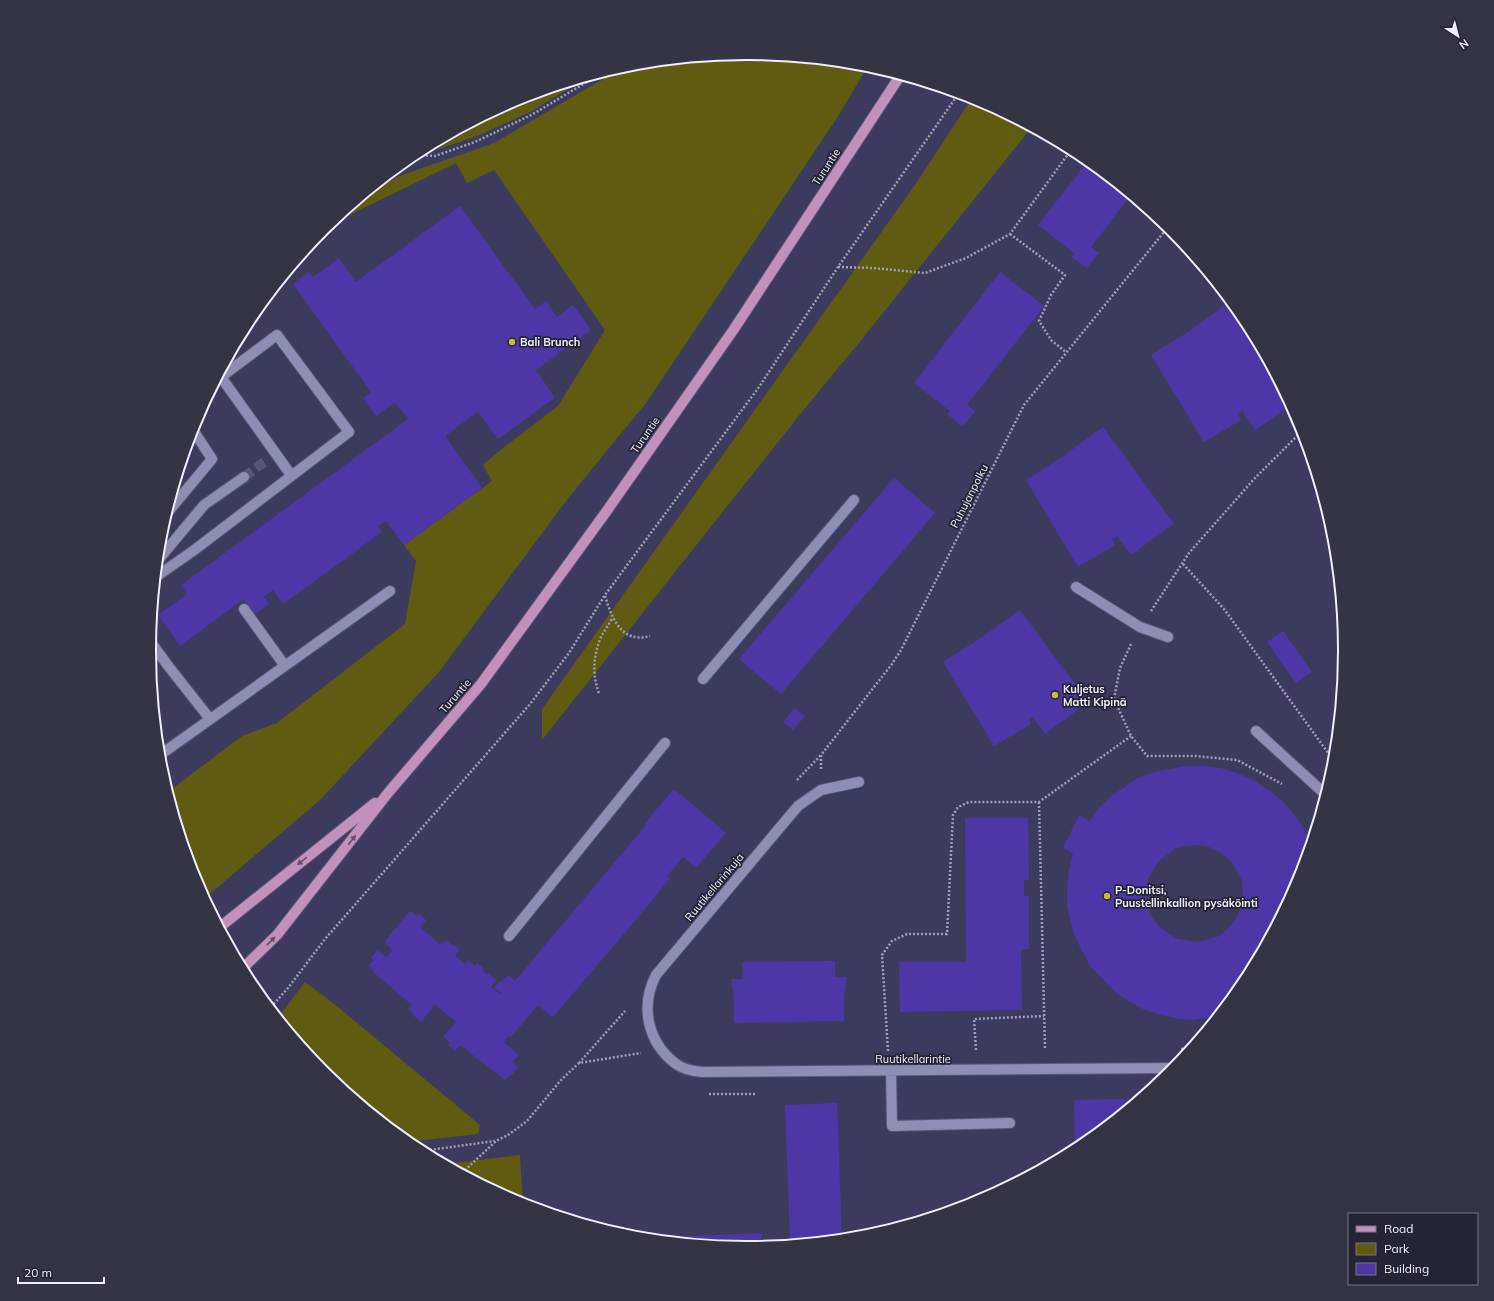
<svg xmlns="http://www.w3.org/2000/svg" width="1494" height="1301" viewBox="0 0 1494 1301" font-family="Mulish,sans-serif">
	<rect width="100%" height="100%" fill="#3d3b5d"/>
	<!-- green -->
	<path fill="#5f5b11" d="M747 53 868 66 837 118 646 403 569 497 439 672 320 800 205 898 195 879 168 792 242 736 277 723 405 624 416 561 404 545 492 481 483 465 498 452 558 406 605 330 494 170 467 183 456 163 325 227 370 191 397 177 494 143 624 67 631 64Z
		M588 77 532 111 477 136 436 150 481 118 519 98Z
		M972 98 1031 128 858 344 797 418 542 740V709L917 182Z
		M305 982 333 1003 480 1125 478 1134 408 1142 324 1073 278 1016 283 1011Z
		M520 1155 523 1204 446 1164Z"/>
	<!-- building -->
	<path fill="#4d37a7" fill-rule="evenodd" d="M475 122 436 150 432 145 446 137Z
		M1088 161 1130 196 1091 247 1099 253 1087 268 1071 257 1074 253 1038 225Z
		M394 171 397 177 372 190V189Z
		M460 206 535 309 546 301 557 317 573 305 591 330 536 370 555 398 498 439 478 412 445 436 482 488 404 545 386 521 378 526 382 532 283 604 273 590 264 597 269 604 255 614 244 599 180 646 158 615 187 594 181 585 408 419 395 402 376 416 363 398 371 392 293 284 309 272 313 277 339 258 356 282Z
		M1000 272 1044 306 967 405 975 411 963 426 947 414 950 411 914 383Z
		M1229 302 1252 333 1290 406 1256 430 1242 411 1238 414 1241 420 1204 442 1151 355 1188 332Z
		M1103 427 1174 524 1131 555 1117 536 1112 539 1115 545 1078 567 1026 480 1062 457Z
		M894 478 935 513 781 694 739 659Z
		M1020 610 1088 702 1045 734 1032 716 1029 719 1031 724 994 746 943 662 981 638Z
		M1283 631 1312 672 1296 683 1267 642Z
		M795 708 805 716 793 730 783 722Z
		M1187 766H1204L1221 768 1237 773 1253 780 1267 789 1280 799 1292 812 1302 826 1310 842 1299 879 1244 983 1215 1017 1192 1020 1175 1018 1158 1014 1143 1009 1128 1001 1114 991 1090 966 1075 937 1070 920 1067 904V887L1069 870 1073 853 1063 848 1079 815 1090 821 1098 809 1110 797 1138 778 1154 772ZM1196 845 1206 846 1216 850 1225 856 1232 863 1238 872 1242 881 1243 892 1239 912 1234 922 1227 930 1219 936 1199 942 1178 939 1169 934 1161 928 1154 920 1149 911 1147 901 1146 890 1148 880 1153 870 1159 861 1175 849 1185 846Z
		M674 789 726 833 696 868 683 857 667 876 670 878 645 909 553 1017 538 1005 511 1037 509 1036 504 1042 519 1055 512 1062 518 1067 511 1076 510 1075 505 1080 460 1045 455 1051 448 1045 450 1042 443 1037 456 1022 435 1004 421 1022 413 1015 414 1014 409 1009 412 1005 373 972 374 971 368 966 374 960 371 958 377 950 386 957 393 950 384 942 410 911 417 916 419 914 426 920 420 927 441 945 446 940 452 945 453 944 460 950 455 956 465 964 468 960 475 966 477 963 484 969 483 971 487 974 488 973 496 980 491 987 500 994 501 993 494 988 500 981 502 982 508 975 515 981 646 825 644 824Z
		M965 818H1028L1029 880H1024V896H1029V949H1021L1022 1010 900 1012 899 962H966Z
		M835 961V977H847L844 996V1021L734 1023V998L731 979H743L742 962Z
		M1124 1099 1125 1110 1075 1150 1074 1100Z
		M837 1103 842 1239 790 1241 785 1105Z
		M762 1233V1246L747 1248 648 1238Z"/>
	<g fill="none" stroke-linecap="round" stroke-linejoin="round">
		<!-- minor-tunnel -->
		<path stroke="#585675" stroke-width="10" stroke-dasharray="10 5" stroke-linecap="butt" d="M244 477 267 460"/>
		<defs>
			<path id="minor" d="M168 512 212 459 193 430
				M159 559 204 505 244 477
				M157 576 193 551 349 432 277 335 221 377 291 475
				M1076 587 1140 627 1168 637
				M244 609 285 666
				M150 641 169 667 210 719
				M703 679 854 500
				M1256 731 1325 794
				M160 755 390 591
				M859 782 821 790 798 806 656 975C640 1006 647 1042 676 1064 683 1069 692 1071 702 1072L1174 1068
				M509 936 665 743
				M891 1071 892 1126 1010 1123"/>
			<path id="major" d="M220 927 375 803
				M243 968 277 935 388 793 481 684 606 512 734 329 900 76"/>
		</defs>
		<!-- minor casing -->
		<use href="#minor" stroke="#595772" stroke-width="12"/>
		<!-- major casing -->
		<use href="#major" stroke="#595772" stroke-width="12"/>
		<!-- path -->
		<path stroke="#9e9db4" stroke-width="2.5" stroke-dasharray="2 2" stroke-linecap="butt" d="M414 155 435 156 475 142 533 114 602 73
			M1010 234 1065 275 1051 295 1039 321 1051 340 1066 352
			M838 267 873 268 925 273 966 258 1010 234 1071 150
			M1183 564 1224 609 1334 761
			M605 596C612 618 621 644 650 636
			M1151 611 1189 553 1255 478 1302 431
			M1131 644 1120 668 1114 699 1131 736 1147 756H1195L1237 760 1282 784
			M599 693C592 675 593 656 601 637 604 631 609 625 612 618
			M821 769V755L892 664 901 650 1024 405 1168 227
			M797 780 821 755
			M1039 802 1045 1049
			M264 993 273 1005
			M271 1007 288 988 325 939 346 915 530 704 569 653 605 595 759 387 838 267 959 93
			M1181 1049 1190 1048
			M976 1050 974 1019 1044 1016
			M888 1051 882 955 892 941 907 934H947L953 815 958 807 969 802H1039L1131 736
			M579 1063 625 1011
			M709 1094H756
			M422 1151 495 1141
			M462 1173 496 1141 508 1135 527 1121 561 1080 579 1063 641 1053"/>
		<!-- minor -->
		<use href="#minor" stroke="#8e8db4" stroke-width="10"/>
		<!-- major -->
		<use href="#major" stroke="#c38fbb" stroke-width="10"/>
	</g>
	<!-- one-way arrows -->
	<defs><path id="oneway-solid" d="M-6-.8H1V-3.2L6.5 0L1 3.2V.8H-6Z"/></defs>
	<g fill="#644f6a">
		<use href="#oneway-solid" transform="translate(352 840) rotate(-52)"/>
		<use href="#oneway-solid" transform="translate(302 861) rotate(142)"/>
		<use href="#oneway-solid" transform="translate(271 941) rotate(-44)"/>
	</g>
	<!-- markers -->
	<g fill="#c4bc3e" stroke="#252434" stroke-width="1.5">
		<circle cx="512" cy="342" r="4"/>
		<circle cx="1055" cy="695" r="4"/>
		<circle cx="1107" cy="896" r="4"/>
	</g>
	<g text-anchor="middle" stroke-width="3.5" stroke-linejoin="round" paint-order="stroke">
		<!-- street labels -->
		<g font-size="11" fill="#efeffc" stroke="#252434">
			<text transform="translate(826 167) rotate(-57)" y="4">Turuntie</text>
			<text transform="translate(645 435) rotate(-55)" y="4">Turuntie</text>
			<text transform="translate(969 496) rotate(-63)" y="4">Puhujanpolku</text>
			<text transform="translate(455 696) rotate(-49)" y="4">Turuntie</text>
			<text transform="translate(714 887) rotate(-50)" y="4">Ruutikellarinkuja</text>
			<text x="913" y="1063">Ruutikellarintie</text>
		</g>
		<!-- poi labels -->
		<g font-size="11" font-weight="bold" fill="#efeffc" stroke="#252434" text-anchor="start">
			<text x="520" y="346">Bali Brunch</text>
			<text x="1063" y="693">Kuljetus<tspan x="1063" dy="13">Matti Kipinä</tspan></text>
			<text x="1115" y="894">P-Donitsi,<tspan x="1115" dy="13">Puustellinkallion pysäköinti</tspan></text>
		</g>
	</g>
	<!-- crop -->
	<path d="M0 0H1494V1301H0ZM746 60H748A590 590 0 0 1 1338 650V651A590 590 0 0 1 748 1241H746A590 590 0 0 1 156 651V650A590 590 0 0 1 746 60Z" fill="#353444" fill-rule="evenodd"/>
	<path fill="none" stroke="#efeffc" stroke-width="2" d="M746 60H748A590 590 0 0 1 1338 650V651A590 590 0 0 1 748 1241H746A590 590 0 0 1 156 651V650A590 590 0 0 1 746 60Z"/>
	<!-- legend -->
	<rect x="1348" y="1213" width="130" height="72" fill="#252434" stroke="#767584"/>
	<rect x="1356" y="1226" width="20" height="6" fill="#c38fbb" stroke="#767584"/>
	<text x="1384" y="1233" font-size="12" fill="#efeffc">Road</text>
	<rect x="1356" y="1243" width="20" height="12" fill="#5f5b11" stroke="#767584"/>
	<text x="1384" y="1253" font-size="12" fill="#efeffc">Park</text>
	<rect x="1356" y="1263" width="20" height="12" fill="#4d37a7" stroke="#767584"/>
	<text x="1384" y="1273" font-size="12" fill="#efeffc">Building</text>
	<!-- north arrow -->
	<g transform="translate(1458 36) rotate(144)" stroke="#252434" stroke-width="3" paint-order="stroke">
	<path d="M0-3L7 15L0 10L-7 15Z" fill="#efeffc"/>
	<text y="-6" font-size="11" font-weight="bold" text-anchor="middle" fill="#efeffc">N</text>
	</g>
	<!-- scale -->
	<path d="M18 1277v6h86v-6" fill="none" stroke="#efeffc" stroke-width="2"/>
	<text x="24" y="1277" font-size="12" fill="#efeffc" stroke="#252434" stroke-width="3" paint-order="stroke">20 m</text>
</svg>
